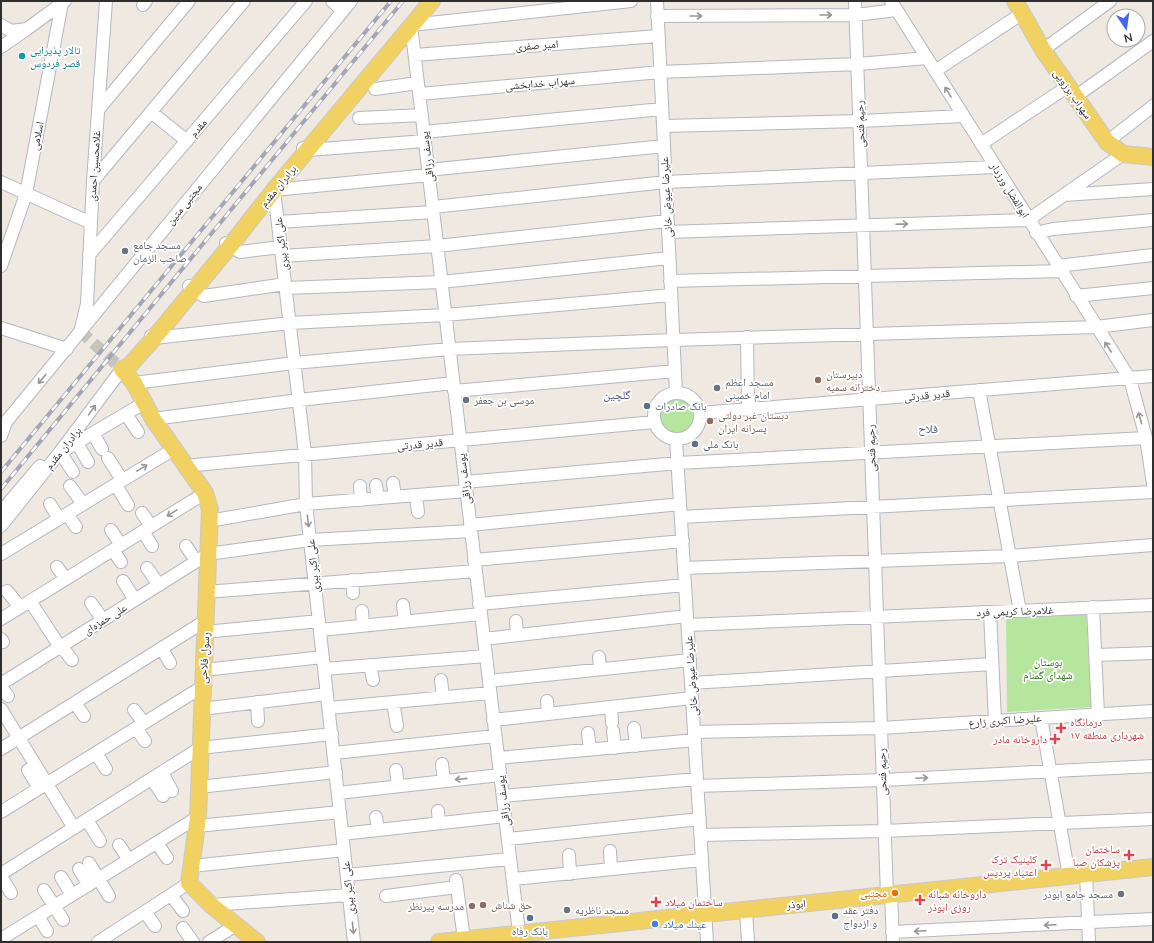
<svg xmlns="http://www.w3.org/2000/svg" width="1154" height="943" viewBox="0 0 1154 943" font-family="Lato,'Noto Naskh Arabic',sans-serif">
	<rect width="100%" height="100%" fill="#efe9e1"/>
	<!-- green -->
	<path fill="#b6e59e" d="M658 416a19 19 0 1 1 38 0a19 19 0 1 1-38 0Z
		M1086 610 1091 707 1007 712 1006 613Z"/>
	<g fill="none" stroke-linecap="round" stroke-linejoin="round">
		<!-- minor-tunnel -->
		<path stroke="#c8c4bd" stroke-width="12" stroke-dasharray="12 6" stroke-linecap="butt" d="M80 331 122 369"/>
		<defs>
			<path id="minor" d="M332 1 343 11
				M657 1 676 393
				M855 1 887 895
				M891 1 1130 379 1146 438 1153 484
				M143 5 146 1
				M657 16 856 15 896 10
				M1 25 11 31 27 29 1 47
				M411 25 519 933
				M411 25 631 1
				M27 29 65 1
				M1043 50 1110 1
				M415 55 658 36
				M935 71 1021 14
				M375 89 418 83
				M420 94 660 72 858 64 927 58
				M1075 97 1153 41
				M98 110 189 1
				M151 112 187 141
				M359 118 422 115
				M663 126 860 121 963 116
				M424 132 662 109
				M1107 142 1153 106
				M981 144 1067 87
				M303 148 308 150 425 141
				M428 170 664 146
				M93 181 244 1
				M1 182 91 223
				M274 190 305 454 306 504 354 942
				M274 190 429 175
				M1064 195 1153 189
				M433 207 666 182 995 167
				M1028 220 1123 154
				M278 222 433 212
				M668 232 1028 220
				M1036 233 1053 229 1153 220
				M226 243 240 252 281 247
				M89 255 306 1
				M282 256 437 246 667 221
				M1 266 26 194 62 3
				M1057 266 1153 255
				M670 281 1060 271
				M189 286 204 296 285 284
				M286 288 441 282 669 258
				M1076 296 1153 288
				M1 328 67 349
				M81 328 87 304 93 181 106 1
				M151 336 154 338 290 323 445 315 671 295
				M747 337 748 409
				M134 383 294 363 449 349 673 340 1096 327 1153 320
				M979 390 1020 611
				M454 391 675 371
				M654 416a23 23 0 1 1 46 0a23 23 0 1 1-46 0Z
				M700 413 1153 376
				M126 414 138 432
				M153 419 299 400 453 383
				M1 425 6 422 351 1
				M93 433 102 449
				M1 436 6 422
				M676 439 707 942
				M77 443 88 462
				M66 449 144 403
				M60 452 73 472
				M108 458 122 480
				M185 466 654 422
				M465 482 678 463 1146 438
				M393 483 395 497
				M116 485 128 505
				M376 485 378 498
				M70 486 83 504
				M360 486 361 500
				M416 495 418 512
				M50 504 59 519
				M1 512 40 466
				M142 513 151 526
				M67 514 76 527
				M681 517 1153 492
				M209 521 306 504 466 491
				M470 525 680 504
				M1 526 60 452 122 369
				M111 530 121 545
				M143 531 152 546
				M186 546 196 561
				M113 550 121 562
				M1 554 174 449
				M474 560 683 541
				M57 567 66 579
				M147 568 159 585
				M684 568 1010 556 1153 545
				M352 580 353 593
				M123 581 135 600
				M7 591 20 607
				M206 592 476 571
				M30 601 60 647
				M91 603 103 620
				M479 604 685 585
				M403 605 405 621
				M1093 607 1098 715
				M362 611 363 625
				M990 612 995 721
				M1 619 205 493
				M516 621 517 634
				M688 625 1153 605
				M320 630 481 614
				M205 632 319 621
				M1 639 3 642
				M484 639 687 616
				M61 646 72 660
				M162 649 170 663
				M1096 655 1153 653
				M599 657 600 669
				M370 665 373 680
				M324 669 486 656
				M204 670 323 657
				M441 680 443 697
				M489 681 690 660
				M691 683 992 664
				M1 684 208 554 310 540 471 531
				M1 687 8 696
				M547 701 548 714
				M257 702 258 721
				M393 702 397 726
				M75 703 84 716
				M611 707 612 723
				M329 708 490 693
				M1 709 74 828
				M201 709 327 694
				M134 710 144 723
				M1041 718 1069 876
				M493 720 692 698
				M136 728 145 741
				M634 728 636 746
				M613 731 615 748
				M694 732 881 728 1153 711
				M588 733 590 750
				M1 749 205 621
				M96 753 106 769
				M334 753 495 736
				M498 758 695 740
				M442 764 444 781
				M28 770 39 788
				M396 770 398 786
				M162 773 172 791
				M152 779 163 796
				M698 786 883 780 1153 766
				M199 787 336 772
				M338 793 500 775
				M503 796 697 779
				M438 811 439 823
				M1 812 202 687
				M376 817 378 830
				M87 820 100 841
				M197 826 340 812
				M342 834 505 816
				M701 835 884 831 1153 819
				M508 839 700 819
				M157 843 167 858
				M119 845 129 860
				M610 851 611 869
				M569 855 570 874
				M89 863 109 896
				M192 866 344 850
				M79 869 89 885
				M1 874 200 748 332 734
				M1086 874 1089 942
				M347 875 510 859
				M1 876 11 893
				M61 877 72 895
				M513 879 702 860
				M456 880 464 939
				M44 890 63 920
				M171 895 183 911
				M891 895 893 942
				M386 896 457 887
				M211 905 349 895
				M746 910 748 942
				M145 912 155 926
				M38 916 47 931
				M183 928 193 942
				M892 932 1153 919
				M1 939 198 817
				M98 942 189 883
				M209 942 236 925"/>
			<path id="major" d="M1015 1 1043 50 1107 142 1123 154 1153 157
				M122 369 134 383 153 419 205 493 210 509 198 817 189 883 211 905 257 942
				M122 369 129 366 154 338 230 246 274 190 432 1
				M439 942 1153 867"/>
		</defs>
		<!-- minor casing -->
		<use href="#minor" stroke="#b4b7c1" stroke-width="14"/>
		<!-- major casing -->
		<use href="#major" stroke="#c9c9c9" stroke-width="18"/>
		<!-- minor -->
		<use href="#minor" stroke="#fff" stroke-width="12"/>
		<!-- major -->
		<use href="#major" stroke="#f2d163" stroke-width="16"/>
		<defs>
			<path id="rail" d="M1 472 391 1
				M1 489 403 1"/>
		</defs>
		<!-- rail casing -->
		<use href="#rail" stroke="#a3a6b8" stroke-width="4"/>
		<!-- rail -->
		<use href="#rail" stroke="#fff" stroke-width="2.5" stroke-dasharray="8" stroke-linecap="butt"/>
	</g>
	<!-- one-way arrows -->
	<defs><path id="oneway-shaft" d="M-6 0H5M1.5-3L5.5 0L1.5 3" fill="none" stroke-width="1.6" stroke-linecap="round" stroke-linejoin="round"/></defs>
	<g stroke="#969696">
		<use href="#oneway-shaft" transform="translate(826 15)"/>
		<use href="#oneway-shaft" transform="translate(696 16)"/>
		<use href="#oneway-shaft" transform="translate(948 92) rotate(-122)"/>
		<use href="#oneway-shaft" transform="translate(902 224) rotate(-2)"/>
		<use href="#oneway-shaft" transform="translate(1108 347) rotate(-123)"/>
		<use href="#oneway-shaft" transform="translate(42 379) rotate(130)"/>
		<use href="#oneway-shaft" transform="translate(92 410) rotate(-54)"/>
		<use href="#oneway-shaft" transform="translate(1140 418) rotate(-106)"/>
		<use href="#oneway-shaft" transform="translate(142 468) rotate(-31)"/>
		<use href="#oneway-shaft" transform="translate(172 513) rotate(148)"/>
		<use href="#oneway-shaft" transform="translate(308 521) rotate(84)"/>
		<use href="#oneway-shaft" transform="translate(922 778) rotate(-3)"/>
		<use href="#oneway-shaft" transform="translate(461 779) rotate(174)"/>
		<use href="#oneway-shaft" transform="translate(1050 925) rotate(177)"/>
		<use href="#oneway-shaft" transform="translate(353 928) rotate(84)"/>
		<use href="#oneway-shaft" transform="translate(920 931) rotate(177)"/>
	</g>
	<!-- markers -->
	<circle fill="#0f9aa8" stroke="#fff" stroke-width="1.5" cx="22" cy="56" r="4"/>
	<g fill="#6b7280" stroke="#fff" stroke-width="1.5">
		<circle cx="125" cy="251" r="4"/>
		<circle cx="717" cy="388" r="4"/>
		<circle cx="466" cy="400" r="4"/>
		<circle cx="1121" cy="894" r="4"/>
		<circle cx="567" cy="910" r="4"/>
	</g>
	<g fill="#8d6e63" stroke="#fff" stroke-width="1.5">
		<circle cx="818" cy="380" r="4"/>
		<circle cx="710" cy="421" r="4"/>
		<circle cx="483" cy="905" r="4"/>
		<circle cx="472" cy="906" r="4"/>
	</g>
	<g fill="#5c6f8a" stroke="#fff" stroke-width="1.5">
		<circle cx="647" cy="406" r="4"/>
		<circle cx="695" cy="444" r="4"/>
		<circle cx="835" cy="916" r="4"/>
		<circle cx="530" cy="918" r="4"/>
	</g>
	<g fill="#e0444e" stroke="#fff" stroke-width="1.5">
		<path d="M1059 722h4v4h4v4h-4v4h-4v-4h-4v-4h4z"/>
		<path d="M1053 733h4v4h4v4h-4v4h-4v-4h-4v-4h4z"/>
		<path d="M1127 849h4v4h4v4h-4v4h-4v-4h-4v-4h4z"/>
		<path d="M1044 859h4v4h4v4h-4v4h-4v-4h-4v-4h4z"/>
		<path d="M918 894h4v4h4v4h-4v4h-4v-4h-4v-4h4z"/>
		<path d="M654 896h4v4h4v4h-4v4h-4v-4h-4v-4h4z"/>
	</g>
	<circle fill="#e8710a" stroke="#fff" stroke-width="1.5" cx="895" cy="893" r="4"/>
	<circle fill="#3f7fe0" stroke="#fff" stroke-width="1.5" cx="655" cy="924" r="4"/>
	<g text-anchor="middle" stroke-width="3.5" stroke-linejoin="round" paint-order="stroke">
		<!-- street labels -->
		<g font-size="11" fill="#2e2e2e" stroke="#fff">
			<text transform="translate(537 45) rotate(-4)" y="4">امیر صفری</text>
			<text transform="translate(540 83) rotate(-5)" y="4">سهراب خدابخشی</text>
			<text transform="translate(1073 94) rotate(55)" y="4">سهراب برزویی</text>
			<text transform="translate(860 124) rotate(-92)" y="4">رحیم فتحی</text>
			<text transform="translate(198 128) rotate(-50)" y="4">مقدم</text>
			<text transform="translate(37 136) rotate(-79)" y="4">اسلامی</text>
			<text transform="translate(427 157) rotate(-97)" y="4">یوسف رزاقی</text>
			<text transform="translate(94 166) rotate(-86)" y="4">غلامحسین احمدی</text>
			<text transform="translate(278 186) rotate(-51)" y="4">برادران مقدم</text>
			<text transform="translate(1010 190) rotate(58)" y="4">ابوالفضل ورزدار</text>
			<text transform="translate(666 197) rotate(-93)" y="4">علیرضا عیوض خانی</text>
			<text transform="translate(184 204) rotate(-51)" y="4">مجتبی متین</text>
			<text transform="translate(281 244) rotate(-97)" y="4">علی اکبر ببری</text>
			<text transform="translate(927 395) rotate(-5)" y="4">قدیر قدرتی</text>
			<text transform="translate(420 444) rotate(-5)" y="4">قدیر قدرتی</text>
			<text transform="translate(63 448) rotate(-52)" y="4">برادران مقدم</text>
			<text transform="translate(871 448) rotate(-92)" y="4">رحیم فتحی</text>
			<text transform="translate(464 479) rotate(-97)" y="4">یوسف رزاقی</text>
			<text transform="translate(313 566) rotate(-96)" y="4">علی اکبر ببری</text>
			<text transform="translate(1015 611) rotate(-2)" y="4">غلامرضا کریمی فرد</text>
			<text transform="translate(105 619) rotate(-32)" y="4">علی حمزه‌ای</text>
			<text transform="translate(204 658) rotate(-87)" y="4">رسول فلاحی</text>
			<text transform="translate(691 676) rotate(-94)" y="4">علیرضا عیوض خانی</text>
			<text transform="translate(1005 720) rotate(-4)" y="4">علیرضا اکبری زارع</text>
			<text transform="translate(882 772) rotate(-92)" y="4">رحیم فتحی</text>
			<text transform="translate(503 801) rotate(-97)" y="4">یوسف رزاقی</text>
			<text transform="translate(348 888) rotate(-96)" y="4">علی اکبر ببری</text>
			<text transform="translate(796 904) rotate(-6)" y="4">ابوذر</text>
		</g>
		<!-- culture labels -->
		<g font-size="11" fill="#0d838f" stroke="#fff" text-anchor="start">
			<text x="30" y="54">تالار پذیرایی<tspan x="30" dy="13">قصر فردوس</tspan></text>
		</g>
		<!-- worship labels -->
		<g font-size="11" fill="#5b616d" stroke="#fff" text-anchor="start">
			<text x="133" y="249">مسجد جامع<tspan x="133" dy="13">صاحب الزمان</tspan></text>
			<text x="725" y="386">مسجد اعظم<tspan x="725" dy="13">امام خمینی</tspan></text>
			<text x="474" y="404">موسی بن جعفر</text>
			<text x="1113" y="898" text-anchor="end">مسجد جامع ابوذر</text>
			<text x="575" y="914">مسجد ناظریه</text>
		</g>
		<!-- education labels -->
		<g font-size="11" fill="#785e54" stroke="#fff" text-anchor="start">
			<text x="826" y="378">دبیرستان<tspan x="826" dy="13">دخترانه سمیه</tspan></text>
			<text x="718" y="419">دبستان غبر دولتی<tspan x="718" dy="13">پسرانه ایران</tspan></text>
			<text x="491" y="909">حق شناش</text>
			<text x="464" y="910" text-anchor="end">مدرسه پیرنظر</text>
		</g>
		<!-- service labels -->
		<g font-size="11" fill="#4e5e75" stroke="#fff" text-anchor="start">
			<text x="655" y="410">بانک صادرات</text>
			<text x="703" y="448">بانک ملی</text>
			<text x="843" y="914">دفتر عقد<tspan x="843" dy="13">و ازدواج</tspan></text>
			<text x="530" y="935" text-anchor="middle">بانک رفاه</text>
		</g>
		<!-- park labels -->
		<g font-size="11" fill="#2c6e1b" stroke="#fff">
			<text x="1048" y="666">بوستان<tspan x="1048" dy="13">شهدای گمنام</tspan></text>
		</g>
		<!-- health labels -->
		<g font-size="11" fill="#be3a42" stroke="#fff" text-anchor="start">
			<text x="1070" y="726">درمانگاه<tspan x="1070" dy="13">شهرداری منطقه ۱۷</tspan></text>
			<text x="1047" y="743" text-anchor="end">داروخانه مادر</text>
			<text x="1120" y="853" text-anchor="end">ساختمان<tspan x="1120" dy="13">پزشکان صبا</tspan></text>
			<text x="1037" y="863" text-anchor="end">کلینیک ترک<tspan x="1037" dy="13">اعتیاد پردیس</tspan></text>
			<text x="928" y="898">داروخانه شبانه<tspan x="928" dy="13">روزی ابوذر</tspan></text>
			<text x="665" y="906">ساختمان میلاد</text>
		</g>
		<!-- food labels -->
		<g font-size="11" fill="#c56008" stroke="#fff" text-anchor="end">
			<text x="887" y="897">مجتبی</text>
		</g>
		<!-- shop labels -->
		<g font-size="11" fill="#366cbe" stroke="#fff" text-anchor="start">
			<text x="663" y="928">عينك ميلاد</text>
		</g>
		<!-- neighbourhood labels -->
		<g font-size="12" fill="#4d5680" stroke="#fff">
			<text x="617" y="399">گلچین</text>
			<text x="928" y="433">فلاح</text>
		</g>
	</g>
	<!-- border -->
	<rect width="1154" height="943" fill="none" stroke="#2e2e2e" stroke-width="4"/>
	<!-- north arrow -->
	<g transform="translate(1126 28) rotate(167)"><circle r="19" fill="#ffffff" stroke="#ababab"/>
	<path d="M0-3L7 15L0 10L-7 15Z" fill="#4264fb"/>
	<text y="-6" font-size="11" font-weight="bold" text-anchor="middle" fill="#2e2e2e">N</text>
	</g>
</svg>
